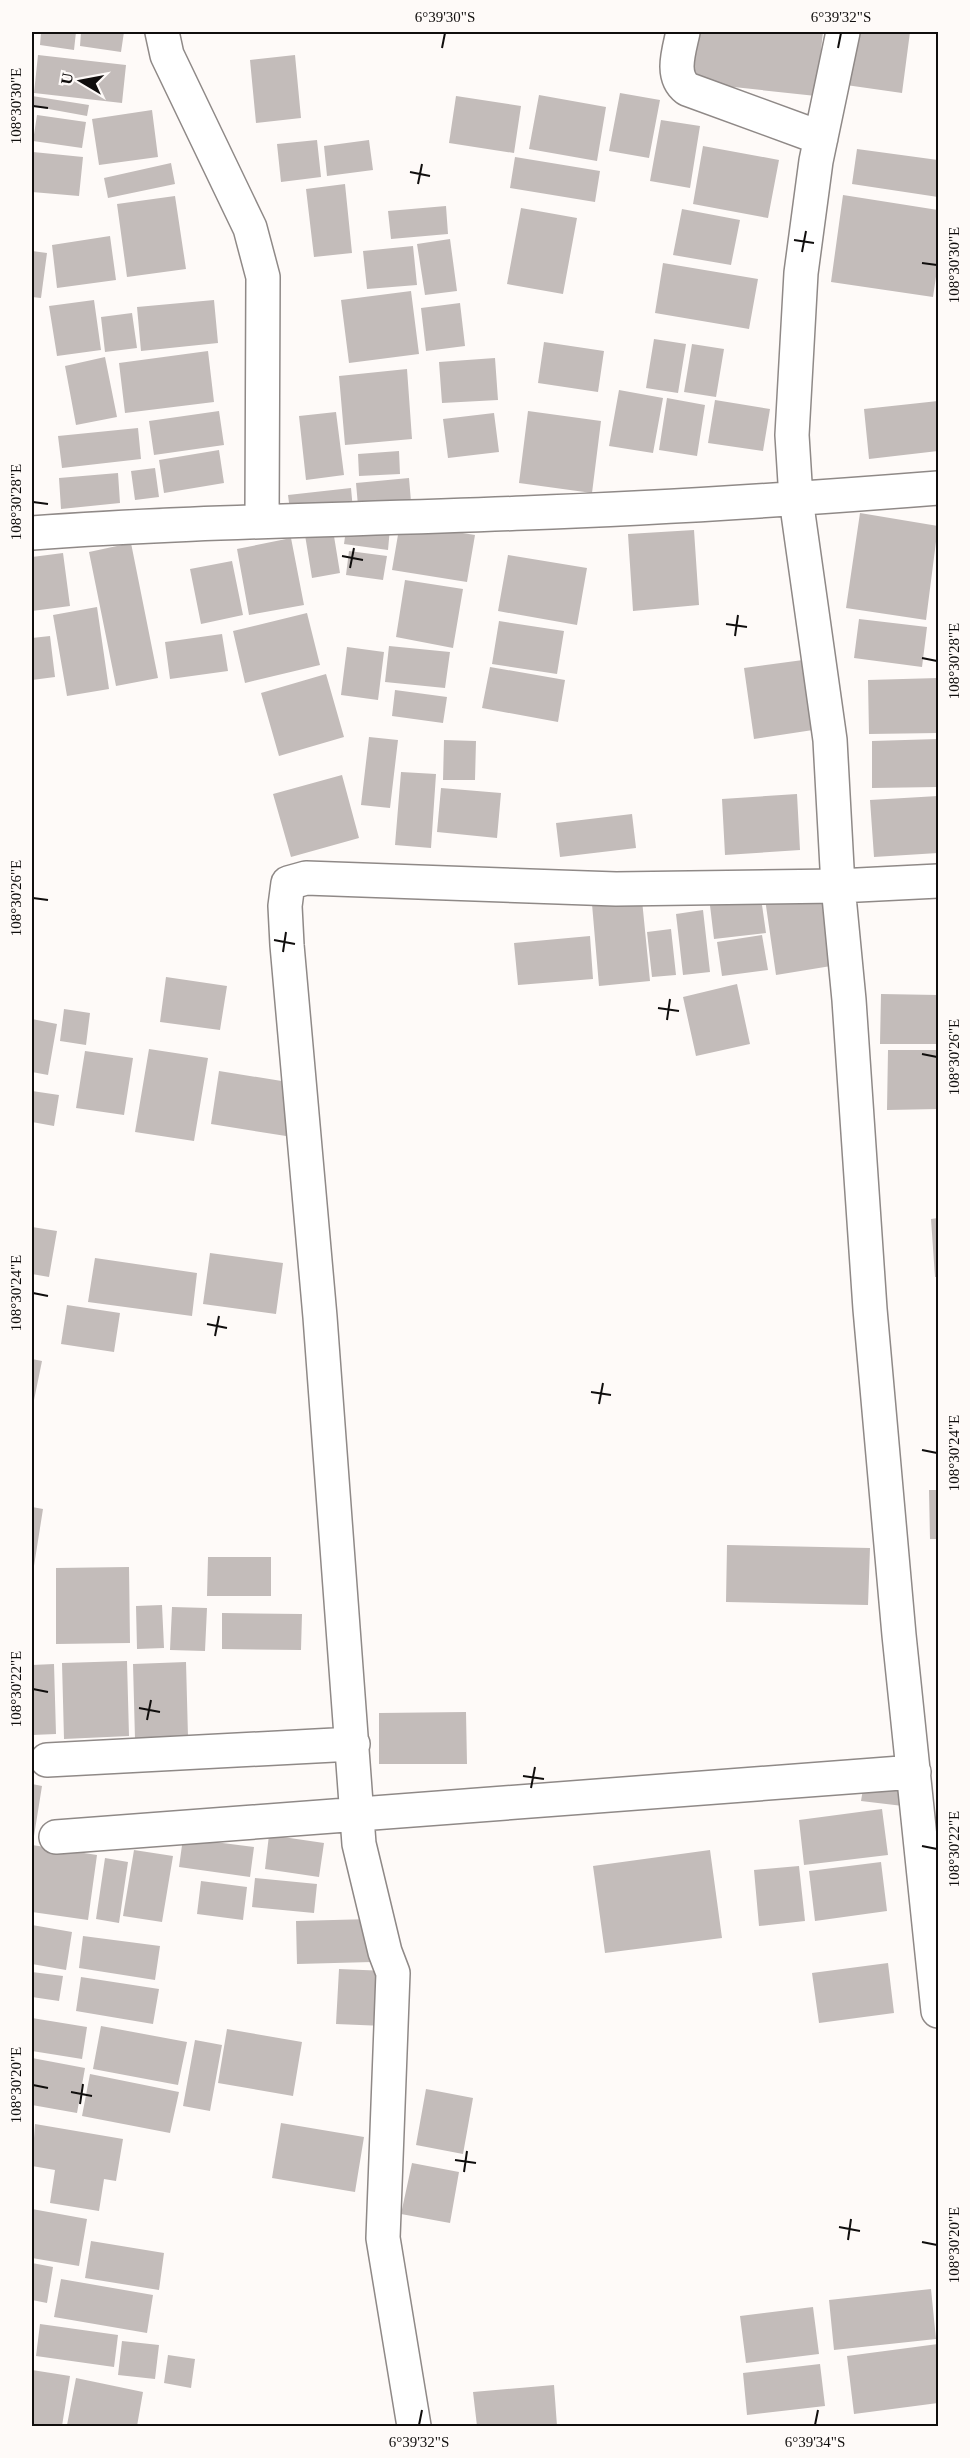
<svg xmlns="http://www.w3.org/2000/svg" width="970" height="2458" viewBox="0 0 970 2458" font-family="Georgia,serif">
	<rect width="100%" height="100%" fill="#fefaf8"/>
	<!-- building -->
	<path fill="#c3bcba" d="M41 32H76L74 50 40 45Z
		M81 32H124L121 52 80 46Z
		M693 32H823L816 96 687 82Z
		M854 32H910L902 93 846 85Z
		M38 55 126 65 122 103 34 93Z
		M295 55 301 118 256 123 250 60Z
		M620 93 660 100 649 158 609 151Z
		M539 95 606 107 597 161 529 149Z
		M32 96 89 105 87 116 32 106Z
		M456 96 521 106 514 153 449 143Z
		M152 110 158 157 99 165 92 119Z
		M37 115 86 122 82 148 33 141Z
		M661 120 700 126 690 188 650 181Z
		M317 140 321 177 281 182 277 144Z
		M369 140 373 170 327 176 324 146Z
		M703 146 779 160 768 218 693 204Z
		M857 149 938 160V197L852 184Z
		M33 152 83 157 79 196 32 192Z
		M515 157 600 171 595 202 510 188Z
		M171 163 175 184 108 198 104 178Z
		M345 184 352 253 314 257 306 189Z
		M843 195 938 210V263L933 297 831 282Z
		M175 196 186 269 127 277 117 204Z
		M446 206 448 234 391 239 388 211Z
		M521 208 577 218 563 294 507 284Z
		M682 209 740 220 731 265 673 255Z
		M110 236 116 280 57 288 52 245Z
		M450 239 457 291 425 295 417 244Z
		M413 246 417 285 367 289 363 251Z
		M32 251 47 253 41 298 32 297Z
		M663 263 758 279 749 329 655 313Z
		M411 291 419 354 349 363 341 300Z
		M94 300 101 350 57 356 49 306Z
		M214 300 218 343 141 351 137 307Z
		M460 303 465 346 426 351 421 308Z
		M132 313 137 348 105 352 101 317Z
		M654 339 686 344 678 393 646 388Z
		M544 342 604 351 598 392 538 383Z
		M692 344 724 349 716 397 684 392Z
		M208 351 214 402 125 413 119 363Z
		M105 357 117 417 76 425 65 366Z
		M495 358 498 400 442 403 439 362Z
		M407 369 412 439 345 445 339 376Z
		M619 390 663 398 653 453 609 446Z
		M667 398 705 405 697 456 659 450Z
		M715 400 770 409 763 451 708 443Z
		M938 401V451L869 459 864 409Z
		M219 411 224 445 154 455 149 421Z
		M528 411 601 421 592 493 519 483Z
		M336 412 344 475 306 480 299 416Z
		M494 413 499 452 448 458 443 419Z
		M138 428 141 459 62 468 58 436Z
		M219 450 224 483 164 493 159 460Z
		M399 451 400 474 359 476 358 454Z
		M155 468 159 497 135 500 131 471Z
		M118 473 120 503 61 509 59 478Z
		M409 478 412 513 359 517 356 483Z
		M351 488 353 510 291 518 288 495Z
		M860 513 938 526 926 620 846 608Z
		M347 522 390 528 388 550 344 544Z
		M400 523 475 535 467 582 392 570Z
		M333 530 340 573 312 578 305 535Z
		M694 530 699 605 633 611 628 534Z
		M291 538 304 605 249 615 237 549Z
		M131 543 158 678 116 686 89 552Z
		M349 551 387 556 383 580 346 575Z
		M63 553 70 606 32 611V557Z
		M508 555 587 568 577 625 498 611Z
		M232 561 243 615 201 624 190 569Z
		M405 580 463 589 453 648 396 637Z
		M97 607 109 689 67 696 53 615Z
		M307 613 320 665 245 683 233 631Z
		M859 619 927 627 922 667 854 658Z
		M499 621 564 631 557 674 492 664Z
		M222 634 228 671 170 679 165 642Z
		M50 636 55 677 32 680V638Z
		M389 646 450 652 445 688 385 682Z
		M347 647 384 652 378 700 341 695Z
		M803 660 813 730 754 739 744 668Z
		M490 667 565 680 558 722 482 708Z
		M326 674 344 737 279 756 261 693Z
		M938 678V733L869 734 868 680Z
		M395 690 447 697 443 723 392 716Z
		M369 737 398 740 390 808 361 805Z
		M938 739V787L872 788V741Z
		M444 740 476 741 475 780H443Z
		M401 772 436 774 431 848 395 845Z
		M342 775 359 838 291 857 273 794Z
		M441 788 501 793 497 838 437 832Z
		M797 794 800 850 725 855 722 799Z
		M938 796V853L874 857 870 800Z
		M632 814 636 848 560 857 556 823Z
		M820 890 831 966 776 975 765 899Z
		M760 891 766 933 714 939 709 897Z
		M642 900 650 981 599 986 592 904Z
		M703 910 710 972 683 975 676 914Z
		M671 929 676 975 652 977 647 932Z
		M762 935 768 970 722 976 717 942Z
		M590 936 593 979 518 985 514 943Z
		M166 977 227 986 220 1030 160 1022Z
		M737 984 750 1044 696 1056 683 997Z
		M881 994 938 995V1044H880Z
		M64 1009 90 1013 86 1045 60 1041Z
		M32 1019 57 1024 48 1075 32 1072Z
		M149 1049 208 1058 194 1141 135 1132Z
		M888 1050H938V1109L887 1110Z
		M85 1051 133 1058 124 1115 76 1108Z
		M219 1071 294 1083 286 1136 211 1124Z
		M32 1091 59 1095 54 1126 32 1122Z
		M938 1218V1277H935L931 1219Z
		M32 1227 57 1231 49 1277 32 1274Z
		M210 1253 283 1263 276 1314 203 1304Z
		M95 1258 197 1273 192 1316 88 1302Z
		M67 1305 120 1313 114 1352 61 1344Z
		M32 1359 42 1361 33 1405H32Z
		M929 1490H938V1539H930Z
		M32 1507 43 1509 34 1566H32Z
		M727 1545 870 1548 868 1605 726 1602Z
		M208 1557H271V1596H207Z
		M129 1567 130 1643 56 1644V1568Z
		M162 1605 164 1648 137 1649 136 1606Z
		M172 1607 207 1608 205 1651 170 1650Z
		M222 1613 302 1614 301 1650 222 1649Z
		M127 1661 129 1736 64 1739 62 1663Z
		M186 1662 188 1737 135 1739 133 1664Z
		M54 1664 56 1734 32 1735V1665Z
		M466 1712 467 1764H379V1713Z
		M864 1783 905 1788 903 1806 861 1801Z
		M32 1784 42 1786 34 1836 32 1835Z
		M882 1809 888 1855 804 1865 799 1820Z
		M269 1835 324 1843 319 1877 265 1869Z
		M183 1838 254 1847 250 1877 179 1867Z
		M32 1845 97 1855 88 1920 32 1912Z
		M134 1850 173 1856 162 1922 123 1916Z
		M710 1850 722 1938 605 1953 593 1866Z
		M105 1858 128 1862 119 1923 96 1919Z
		M881 1862 887 1911 815 1921 809 1871Z
		M799 1866 805 1921 759 1926 754 1870Z
		M255 1878 317 1884 314 1913 252 1907Z
		M201 1881 247 1887 243 1920 197 1914Z
		M371 1919 372 1962 297 1964 296 1921Z
		M32 1925 72 1932 66 1970 32 1964Z
		M83 1936 160 1946 155 1980 79 1968Z
		M888 1963 894 2013 819 2023 812 1973Z
		M339 1969 387 1971 384 2026 336 2024Z
		M32 1972 63 1976 59 2001 32 1997Z
		M81 1977 159 1989 153 2024 76 2011Z
		M32 2018 87 2027 82 2059 32 2051Z
		M101 2026 187 2042 178 2085 93 2069Z
		M227 2029 302 2042 293 2096 218 2083Z
		M195 2040 222 2045 210 2111 183 2106Z
		M32 2058 85 2068 77 2113 32 2105Z
		M90 2074 179 2092 170 2133 82 2116Z
		M426 2089 473 2098 463 2154 416 2145Z
		M281 2123 364 2137 355 2192 272 2178Z
		M35 2124 123 2139 116 2181 104 2179 99 2211 50 2203 55 2170 32 2166Z
		M412 2163 459 2172 450 2223 401 2214Z
		M32 2209 87 2219 79 2266 32 2258Z
		M91 2241 164 2253 159 2290 85 2278Z
		M32 2263 53 2267 47 2303 32 2300Z
		M61 2279 153 2295 147 2333 54 2317Z
		M931 2289 936 2339 834 2350 829 2300Z
		M813 2307 819 2354 746 2363 740 2316Z
		M40 2324 118 2335 114 2367 36 2356Z
		M122 2341 159 2345 155 2379 118 2375Z
		M938 2344V2403L854 2414 847 2356Z
		M168 2355 195 2359 191 2388 164 2383Z
		M820 2364 825 2406 747 2415 743 2373Z
		M32 2370 70 2376 62 2426H32Z
		M76 2378 143 2392 137 2426 67 2425Z
		M554 2385 557 2426H477L473 2392Z"/>
	<g fill="none" stroke-linecap="round" stroke-linejoin="round">
		<defs>
			<path id="minor" d="M162 32 167 55 250 228 263 277 262 521
				M683 32C679 51 670 76 687 89L821 138
				M843 32 816 161 801 273 792 435 796 499 830 740 838 886 849 1000 870 1309 899 1635 938 2011
				M32 533C195 521 360 520 524 513 662 508 800 499 938 488
				M47 1760 353 1744
				M56 1837 914 1772
				M414 2426 383 2238 393 1973 385 1952 359 1844 320 1317 287 945 285 906 288 883 306 878 616 889 838 886 938 881"/>
		</defs>
		<!-- minor casing -->
		<use href="#minor" stroke="#8f8987" stroke-width="36"/>
		<!-- minor -->
		<use href="#minor" stroke="#fff" stroke-width="33"/>
	</g>
	<!-- ticks -->
	<path fill="none" stroke="#100e0d" stroke-width="2" d="M442 48 445 33M838 48 841 33M33 106 48 108M410 172 430 176M418 184 422 164M794 240 814 243M802 252 806 231M922 263 937 265M33 502 48 504M342 556 363 560M350 568 354 548M726 624 747 627M735 636 738 615M922 658 937 661M33 898 48 900M274 940 295 944M283 952 286 932M658 1008 679 1011M667 1020 670 999M922 1054 937 1057M33 1293 48 1296M207 1324 227 1328M215 1336 219 1316M591 1392 611 1395M599 1404 603 1383M922 1450 937 1453M33 1689 48 1692M139 1708 160 1712M147 1720 151 1700M523 1776 544 1779M531 1788 535 1767M922 1846 937 1849M33 2085 48 2088M71 2092 92 2096M80 2104 83 2084M455 2160 476 2163M464 2172 467 2151M839 2227 860 2231M848 2240 851 2219M922 2242 937 2245M419 2425 422 2410M815 2425 818 2410"/>
	<!-- border -->
	<rect width="970" height="2458" fill="none" stroke="#fefaf8" stroke-width="66"/>
	<!-- north arrow -->
	<g transform="translate(81 81) rotate(280)" stroke="#fefaf8" stroke-width="4.5" paint-order="stroke">
	<path d="M0-4.5L10 22L0 15L-10 22Z" fill="#100e0d"/>
	<text y="-9" font-size="16" font-weight="bold" text-anchor="middle" fill="#100e0d">U</text>
	</g>
	<rect x="33" y="33" width="904" height="2392" fill="none" stroke="#100e0d" stroke-width="2"/>
	<g font-size="15" text-anchor="middle" fill="#100e0d">
		<text x="445" y="22">6°39'30"S</text>
		<text x="841" y="22">6°39'32"S</text>
		<text transform="translate(16 106) rotate(-90)" y="5">108°30'30"E</text>
		<text transform="translate(954 265) rotate(-90)" y="5">108°30'30"E</text>
		<text transform="translate(16 502) rotate(-90)" y="5">108°30'28"E</text>
		<text transform="translate(954 661) rotate(-90)" y="5">108°30'28"E</text>
		<text transform="translate(16 898) rotate(-90)" y="5">108°30'26"E</text>
		<text transform="translate(954 1057) rotate(-90)" y="5">108°30'26"E</text>
		<text transform="translate(16 1293) rotate(-90)" y="5">108°30'24"E</text>
		<text transform="translate(954 1453) rotate(-90)" y="5">108°30'24"E</text>
		<text transform="translate(16 1689) rotate(-90)" y="5">108°30'22"E</text>
		<text transform="translate(954 1849) rotate(-90)" y="5">108°30'22"E</text>
		<text transform="translate(16 2085) rotate(-90)" y="5">108°30'20"E</text>
		<text transform="translate(954 2245) rotate(-90)" y="5">108°30'20"E</text>
		<text x="419" y="2447">6°39'32"S</text>
		<text x="815" y="2447">6°39'34"S</text>
	</g>
</svg>
